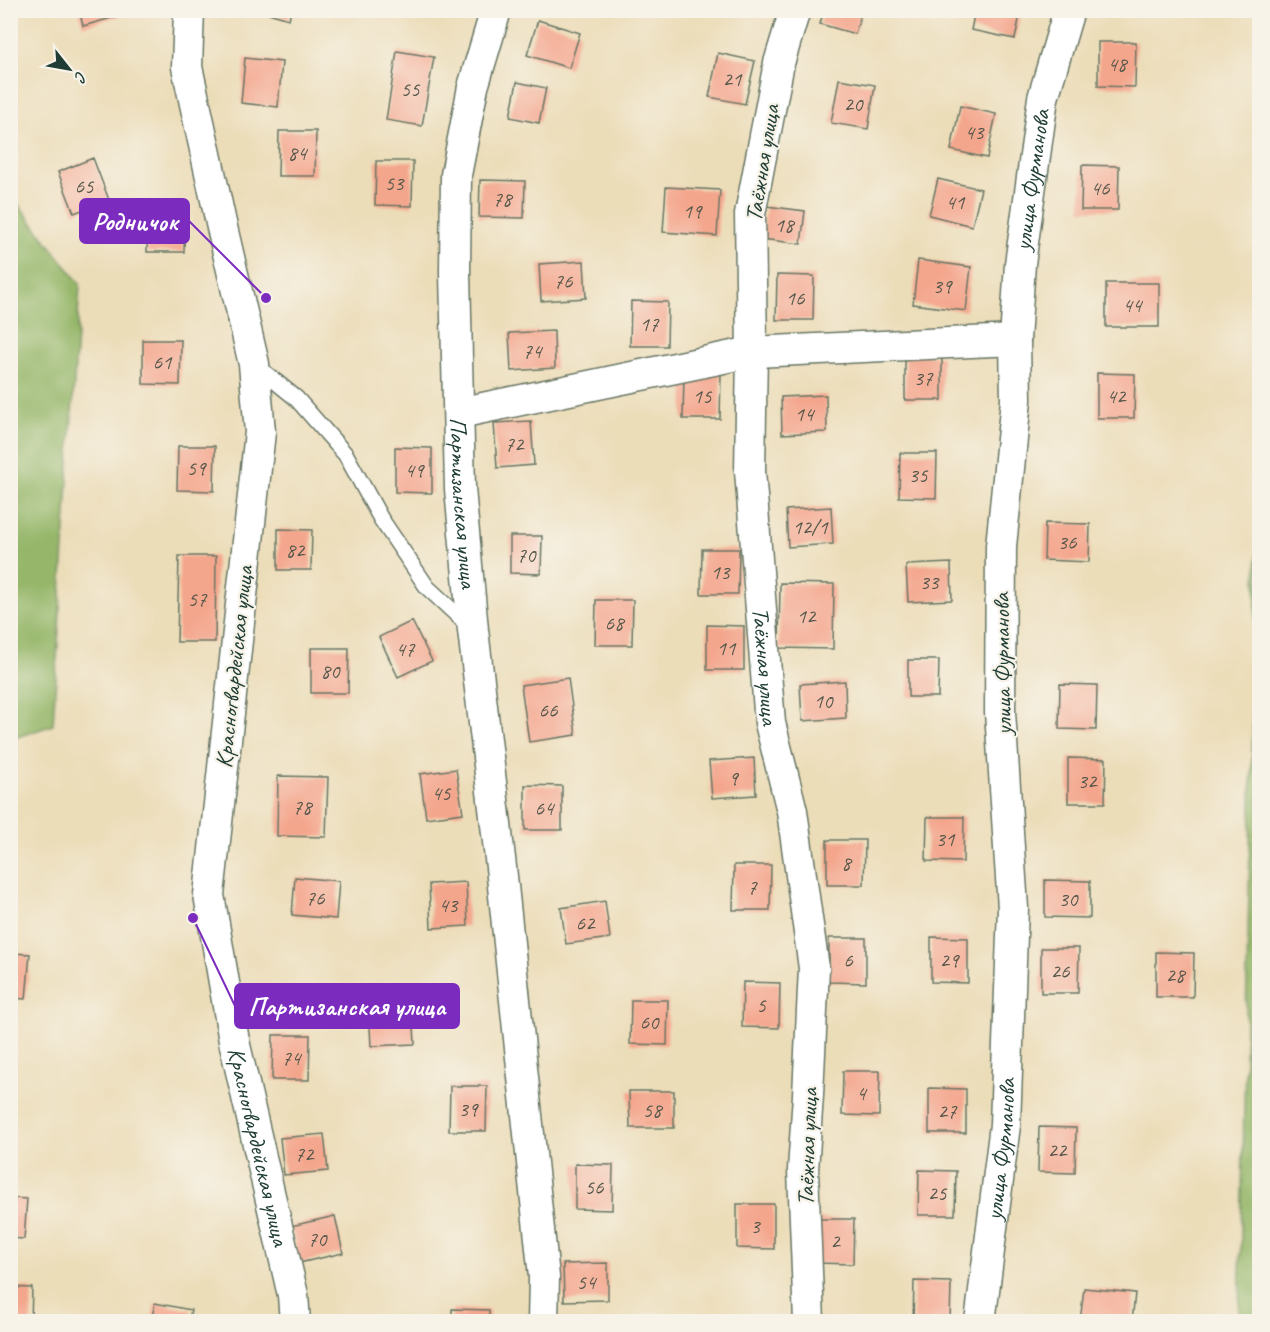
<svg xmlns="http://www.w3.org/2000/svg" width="1270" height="1332" viewBox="0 0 1270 1332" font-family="Caveat,sans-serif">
	<rect width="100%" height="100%" fill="#f7f3e8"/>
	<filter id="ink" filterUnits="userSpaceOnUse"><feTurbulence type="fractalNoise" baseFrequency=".0167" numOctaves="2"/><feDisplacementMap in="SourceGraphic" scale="12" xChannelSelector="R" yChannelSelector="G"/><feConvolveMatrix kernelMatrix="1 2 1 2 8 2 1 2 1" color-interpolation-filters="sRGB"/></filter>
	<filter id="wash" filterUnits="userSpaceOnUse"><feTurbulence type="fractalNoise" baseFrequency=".008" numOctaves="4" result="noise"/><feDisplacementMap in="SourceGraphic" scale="24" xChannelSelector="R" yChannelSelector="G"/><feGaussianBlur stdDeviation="1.35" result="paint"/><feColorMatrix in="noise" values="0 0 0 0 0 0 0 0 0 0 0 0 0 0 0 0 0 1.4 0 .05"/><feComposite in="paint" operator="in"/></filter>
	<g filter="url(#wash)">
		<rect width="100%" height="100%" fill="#ecddb9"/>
		<!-- forest -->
		<path fill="#96b76a" stroke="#5a7a4f" stroke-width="1.5" d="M11 195 80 284 53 725 11 739Z
			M1259 458 1260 1321 1239 1322V1321Z"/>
		<g id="blocks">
			<!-- building -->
			<path fill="#f4a68d" d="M79 10H125L126 14 83 26Z
				M258 10H291L289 19Z
				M824 10H862L855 34 820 24Z
				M975 10H1021L1015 39 971 30Z
				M538 20 580 33 569 68 527 55Z
				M1098 42H1136L1135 87 1098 86Z
				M397 51 434 57 422 126 386 120Z
				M718 53 755 61 745 104 709 97Z
				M245 58 282 62 278 107 241 103Z
				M839 79 875 85 868 129 831 123Z
				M517 82 546 88 539 123 510 117Z
				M960 106 996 114 987 158 951 150Z
				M279 131H316L315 176H278Z
				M93 158 109 200 74 213 58 172Z
				M376 161H413L412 206 375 205Z
				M1082 165 1119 166 1118 210H1081Z
				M938 179 981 189 972 226 929 215Z
				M480 180 525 181 524 218 479 217Z
				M666 187 720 190 717 236 663 232Z
				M766 206 805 211 801 244 762 239Z
				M148 208H185L184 252H147Z
				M918 260 971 267 966 311 913 304Z
				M584 261 586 298 541 301 539 264Z
				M777 275 814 276 813 320H776Z
				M1106 283H1159V327H1106Z
				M631 301 668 302 667 346H630Z
				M554 331 555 368 511 371 509 333Z
				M143 340H181L180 385 143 384Z
				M905 355 942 356V400H905Z
				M1097 373 1135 374 1134 418H1097Z
				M684 374H721L720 419H683Z
				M826 395 827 432 782 434 781 397Z
				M531 421 534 465 497 468 494 423Z
				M178 446H215L214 491 177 490Z
				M395 447 432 448V493L395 492Z
				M900 453H937L936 498 899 497Z
				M831 507 833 544 788 547 786 510Z
				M1045 523 1090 524 1089 562 1044 560Z
				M278 529 312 530 311 570H278Z
				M510 536H542L541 574 510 573Z
				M702 549H739L738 594H701Z
				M179 556H216L215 642H177Z
				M951 563 952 600 908 602 906 565Z
				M780 583 834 584 833 649 779 648Z
				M596 600H633L632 645H595Z
				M412 621 432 661 398 677 379 637Z
				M707 625 744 626V670H707Z
				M311 648H349L348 693H311Z
				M908 660H939L938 697H908Z
				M568 678 576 735 529 742 521 685Z
				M845 681 846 718 802 721 800 684Z
				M1060 684 1097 685 1096 730 1059 729Z
				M754 758 756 795 712 798 709 761Z
				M1068 758 1106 759 1105 803H1068Z
				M456 769 463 813 426 818 420 774Z
				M278 776 328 777 326 837 277 836Z
				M525 785 562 786V830H525Z
				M927 817H964L963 862 926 861Z
				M827 840H865L864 885H827Z
				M734 865H771L770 910H733Z
				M295 877 339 881 336 919 292 915Z
				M1045 880 1090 881V918L1045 917Z
				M466 882 468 926 431 928 429 884Z
				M605 901 610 938 566 944 561 908Z
				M931 937 968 938V983L931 982Z
				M829 938H866V983L829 982Z
				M1041 948H1079L1078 993H1041Z
				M1156 952 1194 953 1193 997H1156Z
				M10 953 30 954 26 999 10 998Z
				M743 982 780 983 779 1028 742 1027Z
				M631 1000H668L667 1045 630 1044Z
				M413 1007 415 1044 371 1046 369 1009Z
				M273 1035H310L309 1080H272Z
				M843 1071H880L879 1116 842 1115Z
				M450 1086H487L486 1131H449Z
				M929 1088 966 1089V1133H929Z
				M629 1091H674V1128H630Z
				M1039 1127 1076 1128 1075 1173 1038 1172Z
				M324 1134 328 1171 284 1175 280 1138Z
				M575 1164 613 1165 612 1210 575 1209Z
				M919 1170 956 1171 955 1215H918Z
				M10 1198 27 1199 24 1239 10 1238Z
				M737 1204H774V1249L737 1248Z
				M335 1216 343 1253 299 1263 291 1226Z
				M817 1219H854L853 1264 816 1263Z
				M608 1263V1300L564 1301 563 1264Z
				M914 1281 951 1282 950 1322H913Z
				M10 1287 32 1288 31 1322 10 1321Z
				M1084 1288 1135 1293 1132 1322H1080Z
				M155 1303 191 1310 188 1322H151Z
				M452 1309 489 1310V1322H452Z"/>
		</g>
	</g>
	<g filter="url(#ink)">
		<use href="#blocks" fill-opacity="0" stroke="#677563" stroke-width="1.5"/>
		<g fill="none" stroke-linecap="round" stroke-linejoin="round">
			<defs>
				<path id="service" d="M254 364 296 398 346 455 381 519 427 587 471 628"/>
				<g id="minor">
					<path id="s1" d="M189 10 187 67 221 223 254 364 260 432 209 895 234 1041 293 1295 295 1322"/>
					<path id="s2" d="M496 10 473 87 456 175 455 272 460 489 473 630 501 867 544 1277 543 1322"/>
					<path id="s3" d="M795 10 779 63 750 214 752 352 750 471 770 723 792 811 814 968 808 1095 803 1170 809 1322"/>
					<path d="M459 413 752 352 1015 340"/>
					<path id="s4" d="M980 1322 1005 1125 1013 908 1000 712 1001 546 1016 400 1015 340 1020 264 1043 98 1069 10"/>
				</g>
			</defs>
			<!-- service casing -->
			<use href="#service" stroke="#677563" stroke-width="18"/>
			<!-- minor casing -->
			<use href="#minor" stroke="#677563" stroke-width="33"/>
			<!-- service -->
			<use href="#service" stroke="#fff" stroke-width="15"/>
			<!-- minor -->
			<use href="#minor" stroke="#fff" stroke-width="30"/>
		</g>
	</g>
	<g text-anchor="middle" stroke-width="4.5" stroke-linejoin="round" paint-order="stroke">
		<!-- number labels -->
		<g font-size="21" fill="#54574a">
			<text x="1117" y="71">48</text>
			<text x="732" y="86">21</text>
			<text x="410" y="96">55</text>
			<text x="853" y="111">20</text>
			<text x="974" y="139">43</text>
			<text x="297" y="160">84</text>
			<text x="394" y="190">53</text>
			<text x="84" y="193">65</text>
			<text x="1100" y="195">46</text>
			<text x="502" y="206">78</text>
			<text x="955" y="209">41</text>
			<text x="692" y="218">19</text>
			<text x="784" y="232">18</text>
			<text x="563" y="288">76</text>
			<text x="942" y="293">39</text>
			<text x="795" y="305">16</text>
			<text x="1132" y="312">44</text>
			<text x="649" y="331">17</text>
			<text x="532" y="358">74</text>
			<text x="162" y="369">61</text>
			<text x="923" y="385">37</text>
			<text x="702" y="403">15</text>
			<text x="1116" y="403">42</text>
			<text x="804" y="421">14</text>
			<text x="514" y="451">72</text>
			<text x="196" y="475">59</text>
			<text x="414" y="477">49</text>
			<text x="918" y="482">35</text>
			<text x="810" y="534">12/1</text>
			<text x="1067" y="549">36</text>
			<text x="295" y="557">82</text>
			<text x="526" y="562">70</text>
			<text x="720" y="579">13</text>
			<text x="929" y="589">33</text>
			<text x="197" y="606">57</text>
			<text x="806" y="623">12</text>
			<text x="614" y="630">68</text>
			<text x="726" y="655">11</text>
			<text x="405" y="656">47</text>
			<text x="330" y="678">80</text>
			<text x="823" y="708">10</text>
			<text x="548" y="717">66</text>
			<text x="733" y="785">9</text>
			<text x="1087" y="788">32</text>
			<text x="441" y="800">45</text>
			<text x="302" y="814">78</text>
			<text x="544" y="815">64</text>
			<text x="945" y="846">31</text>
			<text x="846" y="870">8</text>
			<text x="752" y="894">7</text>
			<text x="315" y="905">76</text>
			<text x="1068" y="906">30</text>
			<text x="448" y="912">43</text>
			<text x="585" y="930">62</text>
			<text x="848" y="967">6</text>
			<text x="949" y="967">29</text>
			<text x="1060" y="978">26</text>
			<text x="1175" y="982">28</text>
			<text x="761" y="1012">5</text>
			<text x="649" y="1029">60</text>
			<text x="291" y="1065">74</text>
			<text x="861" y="1100">4</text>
			<text x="468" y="1116">39</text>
			<text x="652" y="1117">58</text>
			<text x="947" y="1118">27</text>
			<text x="1057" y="1157">22</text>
			<text x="304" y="1161">72</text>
			<text x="594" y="1194">56</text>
			<text x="937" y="1200">25</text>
			<text x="755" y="1233">3</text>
			<text x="317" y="1246">70</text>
			<text x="835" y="1248">2</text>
			<text x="586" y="1289">54</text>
		</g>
		<!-- street labels -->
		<g font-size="24" fill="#1f3d34" stroke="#f7f3e8">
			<text transform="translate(762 163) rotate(-81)" y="8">Таёжная улица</text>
			<text dy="8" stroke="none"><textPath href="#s4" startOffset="1146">улица Фурманова</textPath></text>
			<text dy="8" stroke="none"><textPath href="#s2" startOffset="498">Партизанская улица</textPath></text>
			<text transform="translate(1002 664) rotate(-91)" y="8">улица Фурманова</text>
			<text dy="8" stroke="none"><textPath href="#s3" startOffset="662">Таёжная улица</textPath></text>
			<text transform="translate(234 667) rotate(-84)" y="8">Красногвардейская улица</text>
			<text dy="8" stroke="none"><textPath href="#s1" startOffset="1152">Красногвардейская улица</textPath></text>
			<text transform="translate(807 1147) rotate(-88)" y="8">Таёжная улица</text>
			<text dy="8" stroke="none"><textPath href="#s4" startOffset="174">улица Фурманова</textPath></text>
		</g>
	</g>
	<!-- callouts -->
	<path fill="none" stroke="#7b2cbf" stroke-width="2" d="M266 298L189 221M193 918L235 1006"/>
	<g fill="#7b2cbf" stroke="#f7f3e8" stroke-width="2">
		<circle cx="266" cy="298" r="6"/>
		<circle cx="193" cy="918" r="6"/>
	</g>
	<g fill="#7b2cbf" stroke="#7b2cbf" stroke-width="2">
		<rect x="80" y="199" width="109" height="44" rx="6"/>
		<rect x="235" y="984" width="224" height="44" rx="6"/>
	</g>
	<g font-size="26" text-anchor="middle" font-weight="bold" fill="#fff">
		<text x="135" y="230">Родничок</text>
		<text x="347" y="1015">Партизанская улица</text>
	</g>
	<!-- margin -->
	<rect width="1270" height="1332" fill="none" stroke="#f7f3e8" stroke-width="36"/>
	<!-- north arrow -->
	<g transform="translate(69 69) rotate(121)" stroke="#f7f3e8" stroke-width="4.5" paint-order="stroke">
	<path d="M0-4.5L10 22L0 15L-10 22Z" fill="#1f3d34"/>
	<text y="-9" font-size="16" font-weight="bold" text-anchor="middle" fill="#1f3d34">С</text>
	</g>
</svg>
